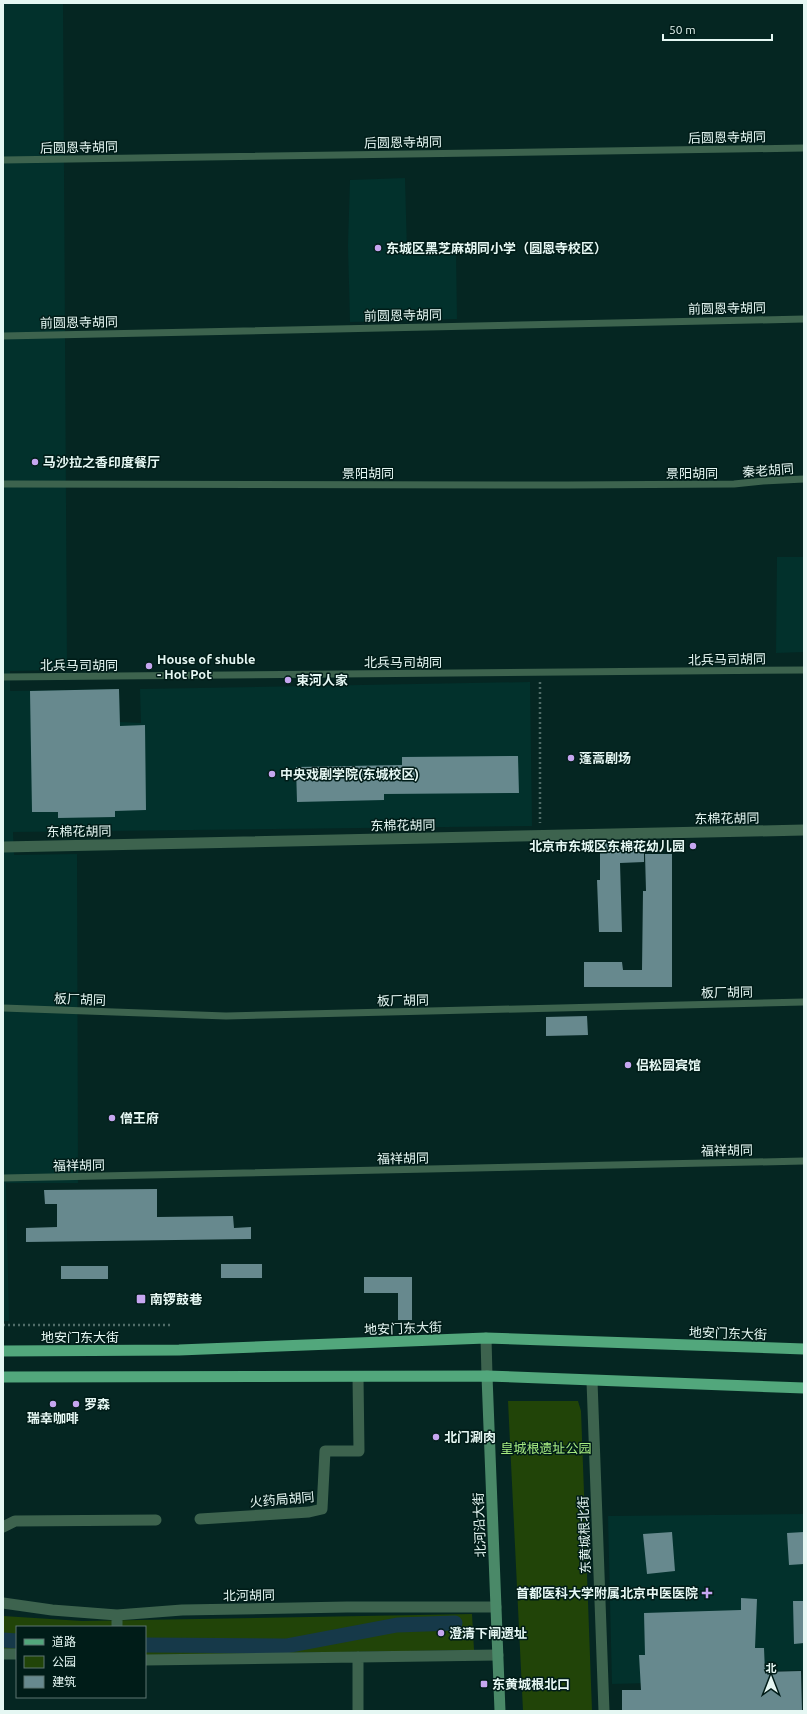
<svg xmlns="http://www.w3.org/2000/svg" width="807" height="1714" viewBox="0 0 807 1714" font-family="Ubuntu,'Noto Sans SC',sans-serif">
	<rect width="100%" height="100%" fill="#052622"/>
	<!-- built -->
	<path fill="#02312c" d="M3 3H63L67 670 10 671V691L119 689 120 722 141 723 140 689 530 682 532 826 13 832 14 855 77 854 78 1183H6L9 1321H3Z
		M405 178 407 252 456 251 457 319 350 322 348 245 350 180Z
		M777 557H804V652L776 653Z
		M804 1514V1670L769 1671 768 1680 612 1684 608 1516Z"/>
	<!-- green -->
	<path fill="#214408" d="M508 1401H578L581 1411 592 1711H523Z
		M472 1614 474 1650 145 1655V1627H17V1651H3V1616L82 1621Z"/>
	<g fill="none" stroke-linecap="round" stroke-linejoin="round">
		<!-- canal -->
		<path stroke="#163949" stroke-width="15" d="M3 1640 17 1641
			M145 1645 286 1646 397 1625 455 1623"/>
	</g>
	<!-- building -->
	<path fill="#67898e" d="M119 689 120 726 145 725 146 810 115 811V817L58 818V812H32L30 691Z
		M518 756 519 793 384 794V800L297 802 296 767 402 765V757Z
		M600 843H644V862L620 863 622 932H599L597 880H600Z
		M645 854H672V987H584V962H622L623 970H642L643 891H646Z
		M587 1016 588 1035 546 1036V1017Z
		M157 1189V1217L233 1216 234 1228 251 1227V1239L26 1242V1228L57 1227V1204H45L44 1190Z
		M221 1264H262V1278H221Z
		M61 1266H108V1279H61Z
		M364 1277H412V1320H398V1293H364Z
		M672 1532 675 1571 647 1574 643 1534Z
		M804 1532V1564L789 1565 787 1533Z
		M741 1598 757 1599 755 1648H764L765 1672 801 1671 802 1711H622V1690H641L639 1655H645L644 1613 741 1610Z
		M793 1601H804V1643L794 1644Z"/>
	<g fill="none" stroke-linecap="round" stroke-linejoin="round">
		<!-- path -->
		<path stroke="#506c68" stroke-width="2.5" stroke-dasharray="2 3" stroke-linecap="butt" d="M540 682V823
			M3 1325H172"/>
		<!-- service -->
		<path stroke="#3d634e" stroke-width="7" d="M3 160 804 148
			M3 336 804 319
			M3 484 568 485 734 484 763 481 804 479
			M3 677 804 670
			M3 1008 226 1016 804 1002
			M3 1178 804 1161"/>
		<!-- minor -->
		<path stroke="#3d634e" stroke-width="11" d="M3 847 804 830
			M592 1381 604 1711
			M200 1519 309 1512 322 1509 325 1451H359L358 1377
			M3 1527 15 1521 156 1520
			M3 1603 52 1610 117 1615 182 1610 347 1607H496
			M117 1615V1627
			M3 1654H17
			M145 1660 498 1655
			M358 1711V1657"/>
		<!-- tertiary -->
		<path stroke="#3d634e" stroke-width="11" d="M486 1338 487 1376"/>
		<!-- secondary -->
		<path stroke="#4a8968" stroke-width="11" d="M487 1376 500 1711"/>
		<!-- primary -->
		<path stroke="#52a77c" stroke-width="11" d="M3 1351 179 1350 486 1338 804 1349
			M3 1377 487 1376 804 1388"/>
	</g>
	<!-- markers -->
	<g fill="#c6a6f0" stroke="#001c18" stroke-width="1.5">
		<circle cx="378" cy="248" r="4"/>
		<circle cx="35" cy="462" r="4"/>
		<circle cx="149" cy="666" r="4"/>
		<circle cx="288" cy="680" r="4"/>
		<circle cx="571" cy="758" r="4"/>
		<circle cx="272" cy="774" r="4"/>
		<circle cx="693" cy="846" r="4"/>
		<circle cx="628" cy="1065" r="4"/>
		<circle cx="112" cy="1118" r="4"/>
		<rect x="136" y="1294" width="10" height="10" rx="2"/>
		<circle cx="53" cy="1404" r="4"/>
		<circle cx="76" cy="1404" r="4"/>
		<circle cx="436" cy="1437" r="4"/>
		<path d="M705 1587h4v4h4v4h-4v4h-4v-4h-4v-4h4z"/>
		<circle cx="441" cy="1633" r="4"/>
		<rect x="480" y="1680" width="8" height="8" rx="2"/>
	</g>
	<g text-anchor="middle" stroke-width="3" stroke-linejoin="round" paint-order="stroke">
		<!-- street labels -->
		<g font-size="13" fill="#e5f7f3" stroke="#001c18">
			<text transform="translate(727 137) rotate(-1)" y="5">后圆恩寺胡同</text>
			<text transform="translate(403 142) rotate(-1)" y="5">后圆恩寺胡同</text>
			<text transform="translate(79 147) rotate(-1)" y="5">后圆恩寺胡同</text>
			<text transform="translate(727 308) rotate(-1)" y="5">前圆恩寺胡同</text>
			<text transform="translate(403 315) rotate(-1)" y="5">前圆恩寺胡同</text>
			<text transform="translate(79 322) rotate(-1)" y="5">前圆恩寺胡同</text>
			<text transform="translate(768 470) rotate(-4)" y="5">秦老胡同</text>
			<text x="368" y="478">景阳胡同</text>
			<text x="692" y="478">景阳胡同</text>
			<text transform="translate(727 659) rotate(-1)" y="5">北兵马司胡同</text>
			<text x="403" y="667">北兵马司胡同</text>
			<text x="79" y="670">北兵马司胡同</text>
			<text transform="translate(727 818) rotate(-1)" y="5">东棉花胡同</text>
			<text transform="translate(403 825) rotate(-1)" y="5">东棉花胡同</text>
			<text transform="translate(79 831) rotate(-1)" y="5">东棉花胡同</text>
			<text transform="translate(727 992) rotate(-1)" y="5">板厂胡同</text>
			<text transform="translate(80 999) rotate(2)" y="5">板厂胡同</text>
			<text transform="translate(403 1000) rotate(-1)" y="5">板厂胡同</text>
			<text transform="translate(727 1150) rotate(-1)" y="5">福祥胡同</text>
			<text transform="translate(403 1158) rotate(-1)" y="5">福祥胡同</text>
			<text transform="translate(79 1165) rotate(-1)" y="5">福祥胡同</text>
			<text transform="translate(403 1328) rotate(-2)" y="5">地安门东大街</text>
			<text transform="translate(728 1333) rotate(2)" y="5">地安门东大街</text>
			<text x="80" y="1342">地安门东大街</text>
			<text transform="translate(282 1499) rotate(-5)" y="5">火药局胡同</text>
			<text transform="translate(479 1525) rotate(-92)" y="5">北河沿大街</text>
			<text transform="translate(584 1535) rotate(-92)" y="5">东黄城根北街</text>
			<text transform="translate(249 1595) rotate(-1)" y="5">北河胡同</text>
		</g>
		<!-- poi labels -->
		<g font-size="13" font-weight="bold" fill="#e5f7f3" stroke="#001c18" text-anchor="start">
			<text x="386" y="253">东城区黑芝麻胡同小学（圆恩寺校区）</text>
			<text x="43" y="467">马沙拉之香印度餐厅</text>
			<text x="157" y="664">House of shuble<tspan x="157" dy="15">- Hot Pot</tspan></text>
			<text x="296" y="685">束河人家</text>
			<text x="579" y="763">蓬蒿剧场</text>
			<text x="280" y="779">中央戏剧学院(东城校区)</text>
			<text x="685" y="851" text-anchor="end">北京市东城区东棉花幼儿园</text>
			<text x="636" y="1070">侣松园宾馆</text>
			<text x="120" y="1123">僧王府</text>
			<text x="150" y="1304">南锣鼓巷</text>
			<text x="84" y="1409">罗森</text>
			<text x="53" y="1423" text-anchor="middle">瑞幸咖啡</text>
			<text x="444" y="1442">北门涮肉</text>
			<text x="698" y="1598" text-anchor="end">首都医科大学附属北京中医医院</text>
			<text x="449" y="1638">澄清下闸遗址</text>
			<text x="492" y="1689">东黄城根北口</text>
		</g>
		<!-- park labels -->
		<g font-size="13" fill="#a6eb81" stroke="#001c18">
			<text x="546" y="1453">皇城根遗址公园</text>
		</g>
	</g>
	<!-- border -->
	<rect width="807" height="1714" fill="none" stroke="#e5f7f3" stroke-width="8"/>
	<!-- legend -->
	<rect x="16" y="1626" width="130" height="72" fill="#001c18" stroke="#5c7470"/>
	<rect x="24" y="1639" width="20" height="6" fill="#52a77c" stroke="#5c7470"/>
	<text x="52" y="1646" font-size="12" fill="#e5f7f3">道路</text>
	<rect x="24" y="1656" width="20" height="12" fill="#214408" stroke="#5c7470"/>
	<text x="52" y="1666" font-size="12" fill="#e5f7f3">公园</text>
	<rect x="24" y="1676" width="20" height="12" fill="#67898e" stroke="#5c7470"/>
	<text x="52" y="1686" font-size="12" fill="#e5f7f3">建筑</text>
	<!-- north arrow -->
	<g transform="translate(771 1678)" stroke="#001c18" stroke-width="3" paint-order="stroke">
	<path d="M0-3L7 15L0 10L-7 15Z" fill="#e5f7f3"/>
	<text y="-6" font-size="11" font-weight="bold" text-anchor="middle" fill="#e5f7f3">北</text>
	</g>
	<!-- scale -->
	<path d="M663 34v6h109v-6" fill="none" stroke="#e5f7f3" stroke-width="2"/>
	<text x="669" y="34" font-size="12" fill="#e5f7f3" stroke="#001c18" stroke-width="3" paint-order="stroke">50 m</text>
</svg>
